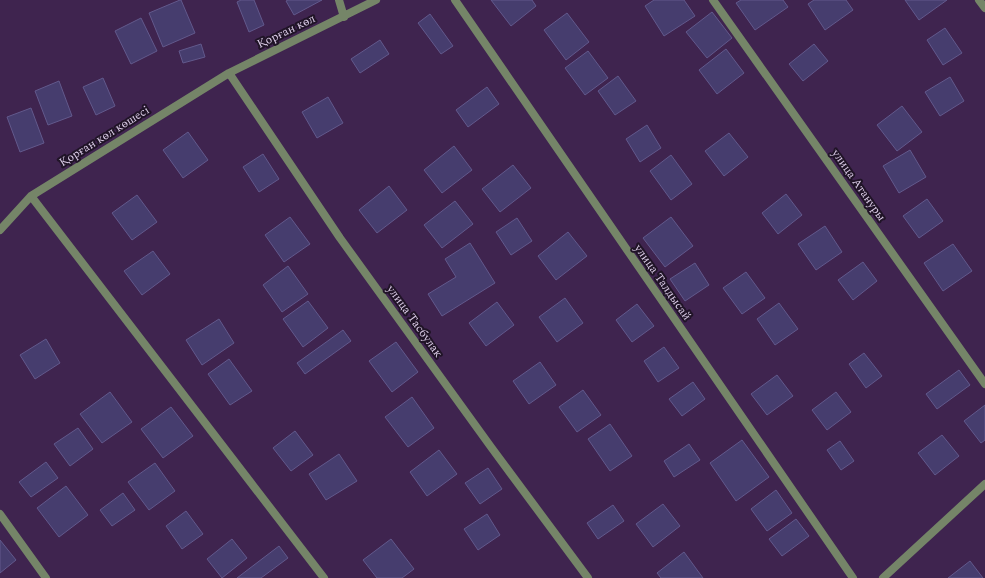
<svg xmlns="http://www.w3.org/2000/svg" width="985" height="578" viewBox="0 0 985 578" font-family="Spectral,serif">
	<rect width="100%" height="100%" fill="#3f244f"/>
	<!-- building -->
	<path fill="#463d6e" stroke="#62598c" d="M180 0H181L195 33 163 47 149 13Z
		M241 0H254L264 25 249 32 237 2Z
		M288 0H322L294 15 286 1Z
		M491 0H532L536 6 511 26Z
		M654 0H684L695 16 664 36 645 6Z
		M741 0H783L788 7 755 30 736 3Z
		M814 0H846L853 10 825 30 808 4Z
		M905 0H947L919 20Z
		M712 12 732 38 707 58 686 32Z
		M567 13 589 42 566 60 544 30Z
		M430 14 453 46 441 54 418 23Z
		M141 18 157 51 131 64 115 31Z
		M945 28 962 53 943 65 927 40Z
		M380 40 389 54 360 73 351 59Z
		M201 44 205 57 183 63 179 51Z
		M814 44 828 61 803 81 789 64Z
		M726 49 744 73 717 94 699 70Z
		M588 51 608 78 585 95 565 68Z
		M618 76 636 101 615 115 598 91Z
		M950 77 964 101 940 116 925 92Z
		M103 78 115 106 96 115 83 87Z
		M59 81 72 116 48 125 35 91Z
		M487 87 499 104 468 127 456 110Z
		M328 97 343 123 317 138 302 112Z
		M902 106 922 132 897 151 877 125Z
		M31 108 44 143 20 152 7 117Z
		M647 125 661 148 640 162 626 139Z
		M188 132 208 160 183 178 163 150Z
		M729 133 748 157 724 176 705 151Z
		M454 146 472 170 442 193 424 170Z
		M910 150 926 177 899 193 883 166Z
		M263 154 279 179 259 192 243 167Z
		M671 155 692 184 671 200 650 171Z
		M513 165 531 188 500 212 482 189Z
		M389 186 407 210 377 233 359 210Z
		M786 194 802 215 778 234 762 213Z
		M137 195 157 222 132 240 112 213Z
		M927 199 943 221 919 238 903 216Z
		M455 201 473 224 442 248 424 225Z
		M290 217 310 244 284 262 265 235Z
		M671 217 693 246 665 267 643 238Z
		M517 218 532 241 511 255 496 232Z
		M825 226 842 252 816 270 798 244Z
		M568 232 587 256 556 280 538 256Z
		M470 243 495 283 442 316 428 294 456 277 445 259Z
		M953 244 972 271 943 291 924 263Z
		M153 251 170 274 142 295 124 271Z
		M863 262 877 281 853 300 838 280Z
		M695 263 709 285 685 301 670 279Z
		M288 266 308 294 282 312 263 285Z
		M746 272 765 298 742 314 723 288Z
		M565 298 583 323 557 342 539 317Z
		M308 301 328 328 303 347 283 319Z
		M497 302 514 325 486 346 469 323Z
		M779 303 798 329 775 345 757 319Z
		M637 304 654 326 632 342 616 320Z
		M219 319 234 343 202 365 186 340Z
		M343 330 351 341 305 374 297 363Z
		M46 339 60 363 35 379 20 355Z
		M396 342 418 372 392 392 369 361Z
		M664 347 679 368 658 382 644 361Z
		M864 353 882 376 866 388 849 364Z
		M229 359 252 391 230 405 208 374Z
		M540 362 556 385 529 404 513 381Z
		M959 370 970 385 937 409 926 394Z
		M777 375 793 396 767 415 751 394Z
		M693 382 705 399 682 416 669 399Z
		M583 390 601 415 577 432 559 407Z
		M110 392 132 422 102 443 80 414Z
		M836 392 851 412 827 430 812 410Z
		M412 397 434 428 408 447 385 417Z
		M985 405V440L981 443 964 421Z
		M171 407 193 436 163 458 141 429Z
		M610 424 632 456 610 471 588 439Z
		M78 428 93 449 70 466 54 444Z
		M295 431 313 455 291 471 273 448Z
		M942 435 959 456 935 475 918 453Z
		M742 440 769 477 736 501 710 463Z
		M840 441 854 461 841 470 827 450Z
		M689 444 700 460 674 477 664 461Z
		M439 450 457 474 427 496 410 472Z
		M339 454 357 481 326 500 309 474Z
		M46 462 58 478 31 497 19 482Z
		M155 463 175 491 149 510 128 482Z
		M488 468 502 489 480 504 465 483Z
		M66 486 88 515 59 537 37 508Z
		M776 490 792 513 767 531 751 509Z
		M123 493 135 510 112 526 100 510Z
		M663 504 680 526 653 547 636 524Z
		M613 505 624 521 598 539 587 523Z
		M186 511 203 534 182 549 166 526Z
		M487 514 500 535 478 550 464 529Z
		M796 519 809 536 782 556 769 539Z
		M232 539 247 558 222 578 207 559Z
		M391 539 414 569 402 578H377L363 560Z
		M0 540 16 560 0 573Z
		M279 546 288 558 261 578H237Z
		M684 552 703 578H661L657 573Z
		M970 561 983 578H948Z"/>
	<g fill="none" stroke-linecap="round" stroke-linejoin="round">
		<!-- street -->
		<path stroke="#758568" stroke-width="8" d="M339 0 344 17
			M455 0 853 578
			M713 0 985 384
			M979 0 985 8
			M229 73 340 238 491 447 588 578
			M31 196 324 578
			M0 230 31 196 229 73 376 0
			M0 514 46 578
			M883 578 985 484"/>
	</g>
	<g text-anchor="middle" stroke-width="4" stroke-linejoin="round" paint-order="stroke">
		<!-- street labels -->
		<g font-size="12" fill="#dbcce7" stroke="#201427">
			<text transform="translate(286 31) rotate(-26)" y="4">Қорған көл</text>
			<text transform="translate(104 136) rotate(-32)" y="4">Қорған көл көшесі</text>
			<text transform="translate(859 185) rotate(55)" y="4">улица Атануры</text>
			<text transform="translate(663 282) rotate(55)" y="4">улица Талдысай</text>
			<text transform="translate(415 321) rotate(54)" y="4">улица Тасбулак</text>
		</g>
	</g>
</svg>
